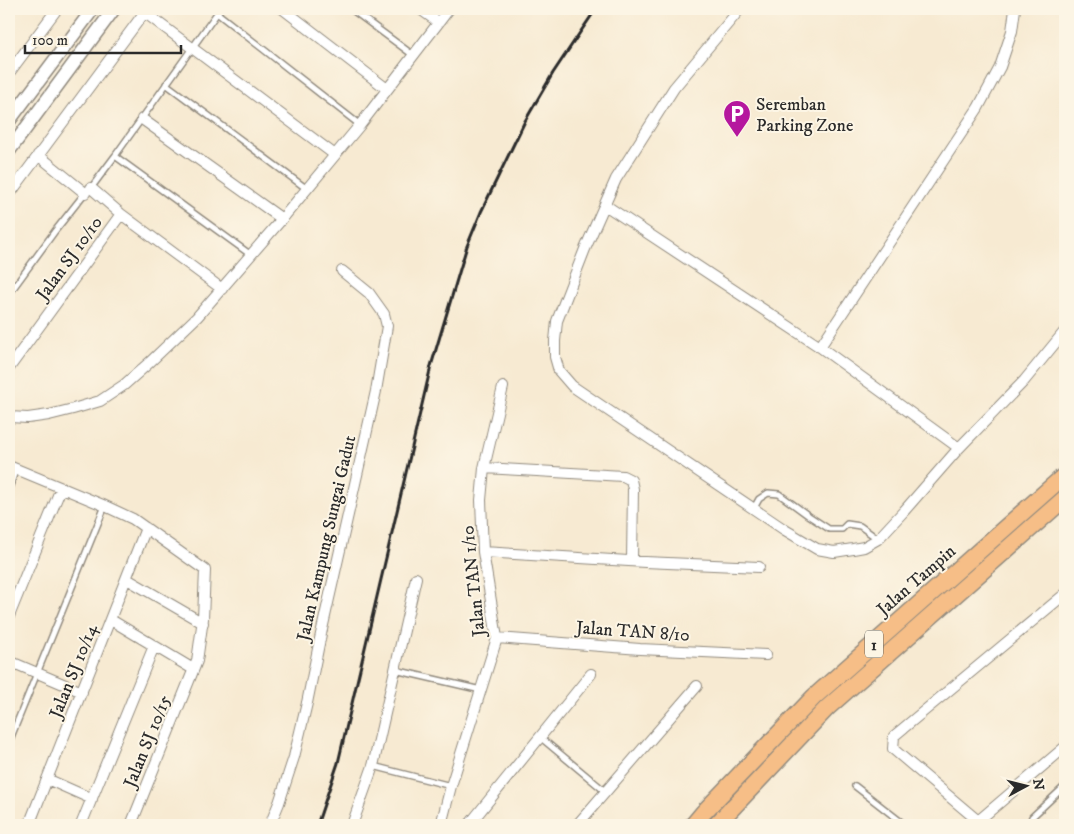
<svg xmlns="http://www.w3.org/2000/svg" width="1074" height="834" viewBox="0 0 1074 834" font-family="'IM FELL DW Pica',serif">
	<rect width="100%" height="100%" fill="#fcf5e5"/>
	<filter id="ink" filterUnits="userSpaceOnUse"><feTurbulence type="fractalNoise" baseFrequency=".02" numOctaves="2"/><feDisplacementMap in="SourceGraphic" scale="10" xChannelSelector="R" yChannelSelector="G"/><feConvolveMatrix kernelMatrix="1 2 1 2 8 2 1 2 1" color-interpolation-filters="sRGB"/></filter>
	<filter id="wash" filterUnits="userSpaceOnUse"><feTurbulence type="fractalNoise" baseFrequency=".0096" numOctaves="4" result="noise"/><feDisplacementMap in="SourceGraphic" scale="20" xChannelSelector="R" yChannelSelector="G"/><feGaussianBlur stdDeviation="1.12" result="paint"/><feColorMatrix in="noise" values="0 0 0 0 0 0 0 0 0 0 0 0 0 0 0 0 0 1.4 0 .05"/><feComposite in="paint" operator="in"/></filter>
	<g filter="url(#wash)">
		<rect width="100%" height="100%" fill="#f7ead2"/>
	</g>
	<g filter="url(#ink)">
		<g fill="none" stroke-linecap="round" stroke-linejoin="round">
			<defs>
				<path id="service" d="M351 9 413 55
					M217 13 360 125
					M9 56 17 62
					M166 84 307 189
					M115 156 251 255
					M9 294 55 231 85 193 91 188 115 156 220 9
					M9 488 16 469
					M754 508 759 499 768 493 779 494 809 516 829 529H842L847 524 860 526 878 539
					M395 670 481 690
					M540 737 606 792
					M9 742 105 506
					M373 766 451 786
					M855 786 905 825
					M1029 825 1032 817 1065 786"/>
				<path id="minor" d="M140 9 335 155
					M283 9 387 89
					M420 9 438 22
					M740 9 674 88 616 179 585 249 557 321 555 341V357L559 371 572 386 785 530 817 549 834 552 853 549 864 547 878 539 904 511 959 448 1024 381 1065 331
					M9 73 57 9
					M142 119 282 219
					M38 155 85 193
					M91 188 121 214 222 289
					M9 195 147 9
					M605 205 820 347 959 448
					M820 347 978 108 1000 67 1012 31 1015 9
					M9 368 121 214
					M9 417 28 418 49 415 73 409 100 401 124 385 150 362 197 317 282 219 360 125 449 9
					M9 466 103 505 133 519 205 570 203 619 197 661 131 825
					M484 468 623 476 631 480 633 489 632 561
					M483 552 645 562 759 567
					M127 579 203 623
					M9 616 61 488
					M111 620 193 669
					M497 638 640 649 766 655
					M9 661 82 692
					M47 779 92 799
					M978 821 1065 747
					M29 825 146 528
					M81 825 154 646
					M270 825 279 803 294 757 307 703 321 634 376 391 387 326 384 314 369 293 342 271
					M352 825 373 766 416 578
					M441 825 451 786 497 638 483 552 481 500 484 468 503 387
					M469 825 591 674
					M577 825 697 686
					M983 825 893 749 894 736 1065 594"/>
				<path id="tertiary" d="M9 121 93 9
					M9 151 114 9"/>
				<path id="trunk" d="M693 825 703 813 814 697 1065 475
					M716 825 827 708 1065 498"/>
			</defs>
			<!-- service casing -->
			<use href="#service" stroke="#918a7e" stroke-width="8"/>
			<!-- minor casing -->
			<use href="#minor" stroke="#918a7e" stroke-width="12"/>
			<!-- tertiary casing -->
			<use href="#tertiary" stroke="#918a7e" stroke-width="15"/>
			<!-- trunk casing -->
			<use href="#trunk" stroke="#918a7e" stroke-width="19"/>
			<!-- service -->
			<use href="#service" stroke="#fff" stroke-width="5"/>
			<!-- minor -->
			<use href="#minor" stroke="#fff" stroke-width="10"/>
			<!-- tertiary -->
			<use href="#tertiary" stroke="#fff" stroke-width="12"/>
			<!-- trunk -->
			<use href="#trunk" stroke="#f6be87" stroke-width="16"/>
			<!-- rail -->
			<path stroke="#2b2b2b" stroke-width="3" d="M317 825 338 763 431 366 467 246 481 212 525 121 553 73 579 34 596 9"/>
		</g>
	</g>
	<!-- icons -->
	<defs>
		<symbol id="parking-pin" viewBox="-11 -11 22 30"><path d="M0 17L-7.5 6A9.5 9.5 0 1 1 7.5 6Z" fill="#b5179e" stroke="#fcf5e5"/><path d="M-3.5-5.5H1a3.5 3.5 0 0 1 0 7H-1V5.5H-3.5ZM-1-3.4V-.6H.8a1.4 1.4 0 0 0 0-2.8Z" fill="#fff"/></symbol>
	</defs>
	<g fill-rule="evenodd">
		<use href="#parking-pin" x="721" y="98" width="32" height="43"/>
	</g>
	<g text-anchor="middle" stroke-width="4" stroke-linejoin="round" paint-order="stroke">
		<!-- shield labels -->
		<rect fill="#fcf5e5" stroke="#6a6863" stroke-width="1" x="865" y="630.5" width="18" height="27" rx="4"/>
		<g font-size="16" font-weight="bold" fill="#2b2b2b">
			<text x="874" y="650">1</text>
		</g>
		<!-- poi labels -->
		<g font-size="18" fill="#2b2b2b" stroke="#fcf5e5" text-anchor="start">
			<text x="756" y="110">Seremban<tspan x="756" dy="21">Parking Zone</tspan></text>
		</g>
		<!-- street labels -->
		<g font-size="18" fill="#2b2b2b" stroke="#fcf5e5">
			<text transform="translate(69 258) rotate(-54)" y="6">Jalan SJ 10/10</text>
			<text transform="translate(326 538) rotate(-77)" y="6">Jalan Kampung Sungai Gadut</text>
			<text transform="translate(916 580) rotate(-41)" y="6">Jalan Tampin</text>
			<text transform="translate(473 581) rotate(-96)" y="6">Jalan TAN 1/10</text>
			<text transform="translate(633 631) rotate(4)" y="6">Jalan TAN 8/10</text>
			<text transform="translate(73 671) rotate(-68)" y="6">Jalan SJ 10/14</text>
			<text transform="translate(147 741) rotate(-68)" y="6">Jalan SJ 10/15</text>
		</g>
	</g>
	<!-- margin -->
	<rect width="1074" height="834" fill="none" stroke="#fcf5e5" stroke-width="30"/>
	<!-- north arrow -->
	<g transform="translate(1026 786) rotate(83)" stroke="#fcf5e5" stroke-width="4" paint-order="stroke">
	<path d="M0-4L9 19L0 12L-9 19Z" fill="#2b2b2b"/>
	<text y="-8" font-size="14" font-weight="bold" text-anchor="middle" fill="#2b2b2b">N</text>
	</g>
	<!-- scale -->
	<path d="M25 45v8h156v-8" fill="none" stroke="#2b2b2b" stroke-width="2.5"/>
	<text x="32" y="45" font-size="15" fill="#2b2b2b" stroke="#fcf5e5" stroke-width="4" paint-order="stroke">100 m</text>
</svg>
